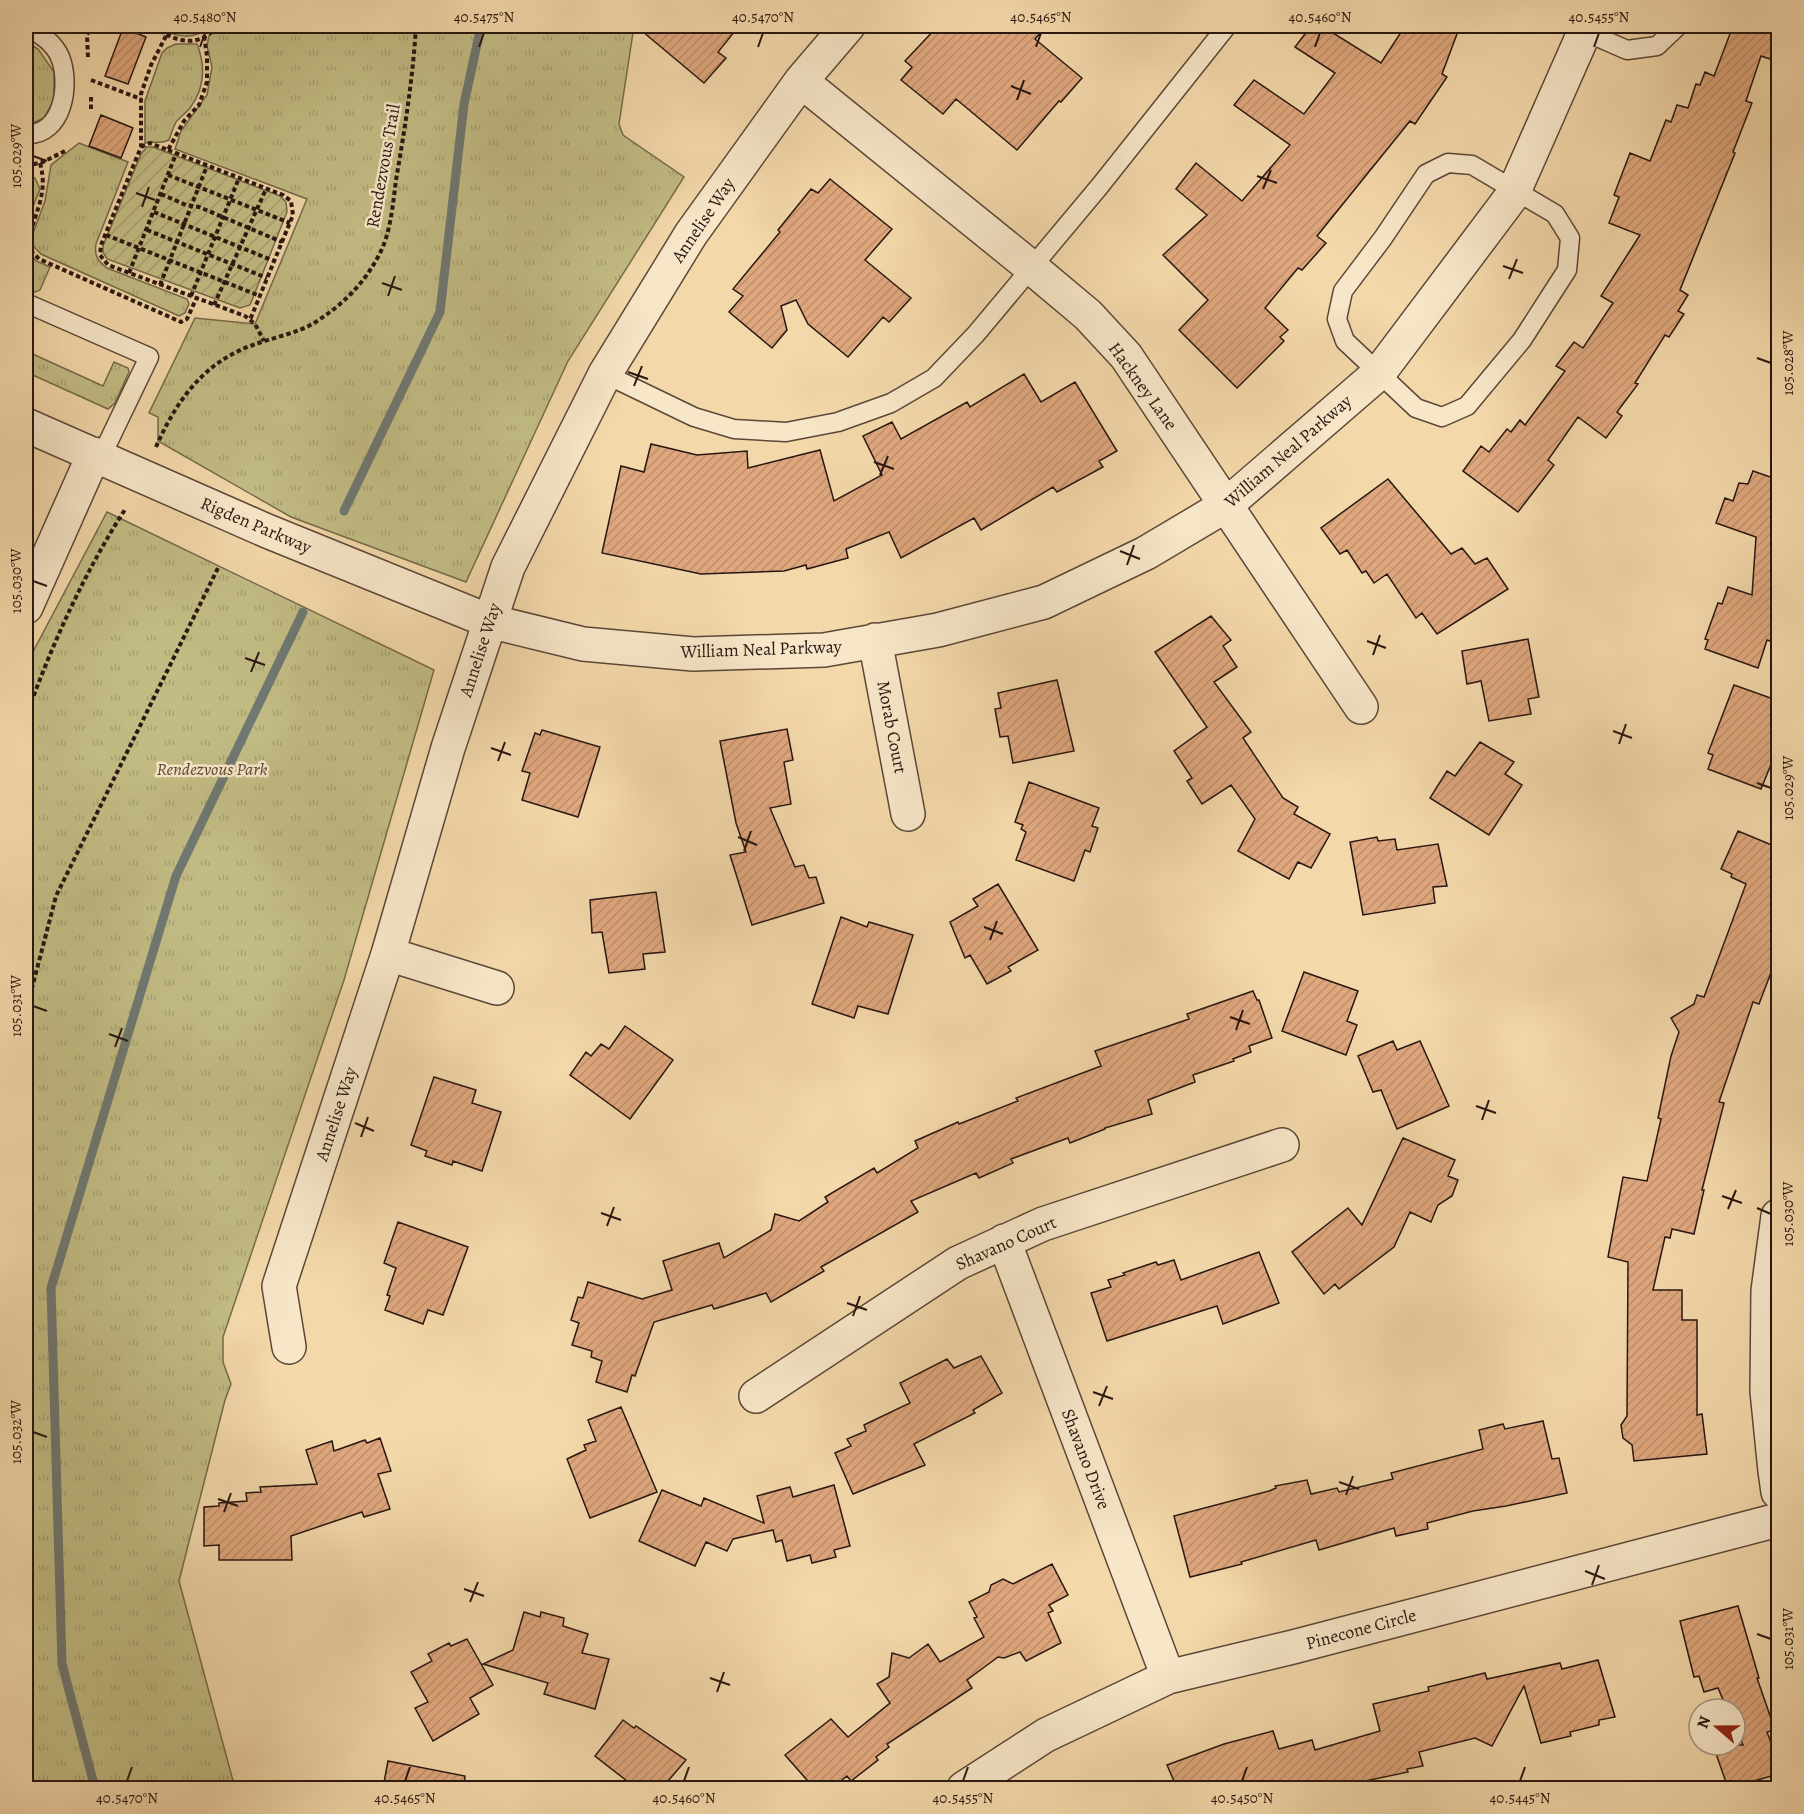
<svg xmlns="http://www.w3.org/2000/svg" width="1804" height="1814" viewBox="0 0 1804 1814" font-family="Alegreya,serif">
	<defs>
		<pattern id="grass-tufts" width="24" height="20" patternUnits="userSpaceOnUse" patternTransform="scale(1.5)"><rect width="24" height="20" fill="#c2bc84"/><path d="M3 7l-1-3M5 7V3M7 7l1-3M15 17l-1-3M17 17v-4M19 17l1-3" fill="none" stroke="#a7a171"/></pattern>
		<pattern id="garden-furrows" width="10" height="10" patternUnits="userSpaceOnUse" patternTransform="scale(1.5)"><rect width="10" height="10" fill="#c2bc84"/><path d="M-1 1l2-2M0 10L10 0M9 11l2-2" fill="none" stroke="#a7a171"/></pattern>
		<pattern id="building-hatch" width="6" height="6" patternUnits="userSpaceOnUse" patternTransform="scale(1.5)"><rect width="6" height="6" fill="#dfa77d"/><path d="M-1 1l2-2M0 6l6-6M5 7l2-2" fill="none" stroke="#bf8f6b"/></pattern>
	</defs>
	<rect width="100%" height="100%" fill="#f3d8aa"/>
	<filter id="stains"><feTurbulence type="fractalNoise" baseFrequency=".00333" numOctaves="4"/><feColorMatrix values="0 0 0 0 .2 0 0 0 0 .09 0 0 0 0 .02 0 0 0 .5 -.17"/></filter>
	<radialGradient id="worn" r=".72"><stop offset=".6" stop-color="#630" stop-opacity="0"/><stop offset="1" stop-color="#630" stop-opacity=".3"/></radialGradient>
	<!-- grass -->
	<path fill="url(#grass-tufts)" stroke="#756a4a" stroke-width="1.5" d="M160 26H210C197 40 173 39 160 26Z
		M220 26H634L619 124 623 135 684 177 568 361 466 582 291 517 158 441V417L149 413 195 318 255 324 307 199 175 149 181 131 207 95 212 67 207 46 209 36 216 31Z
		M26 42 38 49 54 72V100L44 118 26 126Z
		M176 44H197C206 67 205 88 190 108 186 113 180 117 176 122 173 128 171 134 169 140 160 145 154 140 145 143V101L162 53 167 48Z
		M79 143 128 162 96 244C94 256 98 261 107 268L187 299 189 304 185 313 179 316 41 254 34 247 32 236 45 201 51 165Z
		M26 175 35 178 40 189 26 224Z
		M26 249 36 261 50 267 40 290 35 292 26 290Z
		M26 351 103 386 114 362 128 368 129 372 115 403 108 409 26 372Z
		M107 512 434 670 344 980 223 1337V1362L231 1384 225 1400 179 1581 235 1788H26V665Z"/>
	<!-- garden -->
	<path fill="url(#garden-furrows)" stroke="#756a4a" stroke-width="1.5" d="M147 147H153L280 196 286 202 287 212 250 305 240 308 107 259 103 252V246L141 154Z"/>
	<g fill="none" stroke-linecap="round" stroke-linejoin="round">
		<!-- stream -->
		<path stroke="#6f7872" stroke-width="9" d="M344 511 440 312 464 104 481 26
			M95 1788 62 1664 51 1288 176 876 303 612"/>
	</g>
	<!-- building -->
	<path fill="url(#building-hatch)" stroke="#281711" stroke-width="1.5" d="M636 26H739L718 52 726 58 704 83Z
		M938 26H1047L1035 39 1082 78 1061 102 1059 101 1017 150 956 99 943 114 901 80 912 67 905 61Z
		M1311 26H1322L1381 63 1405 26H1460L1442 74 1447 77 1415 124 1410 121 1317 236 1326 243 1302 270 1298 268 1265 308 1288 330 1280 337 1284 341 1237 388 1179 330 1208 300 1163 255 1207 215 1176 189 1196 163 1242 201 1290 145 1234 105 1254 80 1304 114 1335 73 1295 47Z
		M1733 26H1779V62L1761 56 1746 101 1752 103 1733 152 1735 153 1680 290 1688 295 1678 311 1684 314 1669 337 1665 335 1635 383 1638 384 1617 412 1622 416 1606 438 1578 417 1548 460 1554 465 1518 512 1463 471 1481 446 1489 452 1507 429 1511 432 1520 420 1525 425 1565 371 1556 366 1574 342 1583 348 1613 303 1601 296 1640 235 1609 223 1619 197 1614 195 1630 153 1650 161 1666 120 1671 122 1677 105 1688 108 1696 84 1700 85 1705 72 1714 76Z
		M123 28 146 37 128 84 105 76Z
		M101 115 133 128 121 158 89 146Z
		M830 179 892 229 865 260 911 298 889 322 883 317 848 357 808 324 796 300 781 306 787 330 772 348 729 312 743 296 733 289 780 232 778 230 811 189 818 193Z
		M1024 374 1041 402 1075 382 1117 451 1099 461 1103 467 1057 492 1053 487 981 530 974 518 901 558 889 532 846 549 848 558 807 569 806 565 784 571 701 574 602 553 621 466 644 472 651 444 697 455 747 451 748 468 820 450 834 501 882 475 863 436 892 422 901 439 967 402 970 407Z
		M1753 471 1779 480V644L1767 640 1758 668 1705 649 1708 640 1705 639 1718 603 1722 604 1728 587 1752 595 1756 537 1716 523 1725 498 1733 501 1739 483 1748 484Z
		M1388 479 1451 554 1462 548 1475 564 1487 558 1508 589 1437 634 1422 613 1416 618 1387 574 1374 583 1366 571 1362 573 1347 550 1340 554 1321 528Z
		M1211 616 1231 640 1223 646 1237 667 1214 682 1251 732 1243 738 1283 798 1298 807 1294 814 1330 834 1311 868 1298 862 1289 879 1238 851 1255 819 1231 785 1202 804 1187 781 1192 778 1174 751 1207 727 1155 652Z
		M1528 639 1539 697 1528 699 1531 714 1489 721 1481 681 1467 684 1462 651Z
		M1057 680 1074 751 1013 763 1008 736 1000 737 995 709 1001 708 998 693Z
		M1734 685 1779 701V745L1761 789 1708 769 1713 755 1708 753Z
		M787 729 793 760 784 762 791 804 770 808 795 867 804 865 809 878 816 877 824 903 752 925 730 855 746 852 736 823 720 741Z
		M542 730 600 747 578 817 522 800 530 773 522 771 535 733 540 735Z
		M1480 742 1514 762 1505 774 1522 785 1489 835 1430 798 1447 771 1455 776Z
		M1029 782 1099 808 1092 826 1098 828 1090 852 1085 850 1074 881 1016 860 1026 832 1021 829 1023 825 1015 822Z
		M1738 831 1779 848V972L1772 970 1759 1004 1753 1002 1719 1102 1724 1103 1702 1190H1704L1694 1234 1672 1229 1670 1238 1665 1237 1653 1290H1682V1320H1697V1415L1702 1414 1707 1454 1634 1461 1632 1445 1623 1438 1621 1425 1627 1416 1628 1262 1608 1257 1623 1177 1647 1181 1661 1119 1658 1118 1671 1056 1679 1032 1671 1018 1694 1004 1697 995 1704 997 1746 884 1731 877 1732 874 1721 869Z
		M1377 837 1378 841 1395 839 1397 850 1438 844 1447 886 1433 887 1435 903 1363 915 1350 842Z
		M998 884 1038 950 1008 967 1011 971 987 984 970 955 965 958 950 922 978 906 973 899Z
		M656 892 665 952 643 954 645 969 609 973 602 932 592 933 590 900Z
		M841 917 867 927 869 922 913 935 888 1014 858 1006 854 1018 812 1004Z
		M1304 972 1358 991 1347 1021 1357 1025 1346 1055 1282 1031Z
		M1253 991 1257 1000H1259L1272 1038 1249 1046 1251 1052 1233 1059 1234 1061 1193 1075 1195 1082 1148 1100 1152 1114 1105 1128V1129L1070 1143 1068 1138 1011 1159 1013 1163 979 1178 976 1173 911 1201 918 1212 821 1267 824 1271 771 1302 766 1293 714 1309 712 1305 654 1322 635 1376 632 1375 627 1392 596 1382 602 1361 591 1357 592 1351 572 1345 579 1323 571 1320 578 1297 583 1298 588 1282 642 1299 672 1290 663 1261 719 1243 724 1258 771 1230 775 1214 799 1221 828 1202 825 1197 874 1168 877 1173 918 1148 915 1141 958 1122 959 1124 1018 1101 1016 1098 1101 1066 1095 1051 1189 1019 1187 1014Z
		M625 1026 673 1060 630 1119 570 1075 586 1052 591 1056 601 1044 609 1049Z
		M1393 1041 1397 1050 1420 1041 1449 1106 1397 1129 1381 1090 1373 1092 1358 1056Z
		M434 1077 476 1090 472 1103 501 1112 482 1171 453 1161 452 1165 425 1156 427 1151 411 1145Z
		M1403 1138 1455 1160 1448 1176 1458 1180 1452 1196 1438 1205 1431 1222 1410 1212 1394 1247 1339 1289 1335 1284 1324 1294 1292 1252 1348 1208 1362 1225Z
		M398 1222 468 1247 443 1315 428 1310 423 1324 385 1310 390 1296 387 1295 396 1268 384 1263Z
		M1259 1252 1279 1303 1223 1324 1217 1306 1107 1341 1091 1293 1111 1287 1108 1280 1125 1275 1123 1273 1156 1262 1158 1265 1174 1260 1181 1280Z
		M981 1356 1002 1393 973 1410 975 1413 914 1444 925 1465 853 1494 835 1453 851 1446 847 1439 866 1431 864 1425 910 1403 900 1383 947 1359 954 1368Z
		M621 1407 657 1492 590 1518 567 1459 586 1450 584 1445 596 1441 588 1420Z
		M1543 1421 1552 1459 1559 1458 1567 1493 1506 1506 1473 1511 1427 1523 1428 1529 1396 1536 1394 1528 1319 1550 1316 1540 1241 1562 1242 1564 1190 1577 1174 1516 1269 1491 1276 1488 1275 1486 1307 1480 1311 1494 1337 1488 1339 1492 1393 1479 1391 1473 1483 1449 1479 1430 1503 1424 1505 1429Z
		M380 1438 391 1471 378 1474 390 1509 364 1517 362 1512 291 1536 292 1560H219V1545L204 1546V1507L219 1506V1503L247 1501 246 1493 261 1492 260 1487 317 1484 306 1450 332 1441 334 1451 365 1440 367 1443Z
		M834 1485 850 1546 834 1550 836 1557 812 1563 810 1555 787 1561 782 1540 776 1542 773 1530 733 1539 727 1551 706 1542 695 1566 639 1541 662 1490 701 1506 704 1498 764 1523 757 1496 790 1487 793 1497Z
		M1052 1564 1068 1595 1049 1605 1053 1611 1048 1613 1061 1643 1026 1661 1020 1652 1004 1658 998 1657 967 1680 972 1688 887 1744 889 1747 876 1757 878 1760 851 1781 847 1776 832 1788H814L785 1755 831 1719 848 1737 890 1703 877 1684 889 1677 892 1653 909 1658 928 1644 940 1662 984 1637 974 1618 977 1617 969 1602 989 1592 991 1585 1003 1579 1013 1584Z
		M1738 1606 1759 1678H1757L1775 1730 1767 1732 1779 1763V1774L1728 1788 1713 1745H1743L1735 1727V1709H1727L1718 1688 1704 1692 1699 1676 1694 1677 1680 1621Z
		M524 1612 540 1617 541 1612 564 1618 563 1626 588 1634 582 1653 609 1659 595 1709 544 1694 548 1683 483 1664 513 1650Z
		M467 1639 493 1685 470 1698 479 1714 433 1741 415 1708 428 1702 411 1672 432 1661 428 1654 449 1643 451 1646Z
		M1598 1660 1615 1717 1599 1720V1725L1570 1732 1571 1736 1541 1743 1524 1686 1492 1746 1475 1738 1419 1752 1423 1766 1407 1769 1408 1772 1332 1788H1177L1167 1765 1224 1744 1273 1731 1279 1749 1312 1740 1315 1750 1380 1731 1373 1704 1429 1691 1428 1687 1485 1673 1487 1679 1560 1663 1562 1669Z
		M623 1720 634 1728 636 1726 686 1760 662 1788H636L595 1756Z
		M388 1761 465 1776 464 1788H383Z"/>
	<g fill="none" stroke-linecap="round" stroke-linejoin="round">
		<defs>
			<path id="service" d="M26 27C39 32 54 43 60 57 71 84 63 136 26 134
				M1579 29 1627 50 1657 46 1678 26
				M1448 163 1472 165 1555 214 1570 238 1567 270 1522 340 1467 406 1442 417 1416 408 1345 341 1337 319 1343 291 1383 238 1426 174Z
				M26 303 149 357 101 457
				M605 374 694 417 734 429 786 432 838 422 891 403 934 378 976 334 1099 187 1227 26"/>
			<path id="minor" d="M801 81 1032 268 1088 315 1126 356 1361 707
				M26 425 267 531 489 621 583 644 693 654 824 650 938 630 1044 602 1146 553 1225 506 1379 373 1512 196 1587 26
				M26 607 94 454
				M875 640 908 814
				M388 954 497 988
				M1778 1216 1768 1291 1767 1391 1775 1471 1778 1492
				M1004 1241 1168 1677
				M289 1347 279 1286 388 954 448 748 508 567 605 374 691 234 801 81 848 26
				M756 1396 958 1263 1043 1224 1282 1145
				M964 1788 1046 1735 1168 1677 1293 1647 1778 1520"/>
		</defs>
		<!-- service casing -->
		<use href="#service" stroke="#5b4737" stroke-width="21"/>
		<!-- minor casing -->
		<use href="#minor" stroke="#5b4737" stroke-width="36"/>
		<!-- path -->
		<path stroke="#281711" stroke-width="4" stroke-dasharray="4.5 3" stroke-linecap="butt" d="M154 26C172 41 200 50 216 26
			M166 36 151 65 141 94V147L101 245 100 255 108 265 245 316 255 324 264 341
			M88 57 87 35 91 26
			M91 80 141 99
			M91 109V95
			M141 147 150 143 168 150 184 121 199 105 207 82V56L204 36
			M168 150 283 195 291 201 293 215 250 320
			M40 163C50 199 30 215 29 249L39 259 181 322 187 319 196 299
			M26 166 43 162 65 151
			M168 175 290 223
			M161 194 186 205 199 207 282 242
			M154 212 274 261
			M147 230 267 278
			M106 235 260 296
			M129 273 176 154
			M160 285 207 166
			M191 296 239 178
			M214 305 266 189
			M156 447C176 401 204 362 253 345 271 338 298 333 314 323 343 305 366 282 381 251 391 230 393 203 396 180 405 128 413 77 416 26
			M26 717C51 646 85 571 126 508
			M26 1011 56 896 218 568"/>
		<!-- service -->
		<use href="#service" stroke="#f7e6c8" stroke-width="18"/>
		<!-- minor -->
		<use href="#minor" stroke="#f7e6c8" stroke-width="33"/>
	</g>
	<!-- ticks -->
	<path fill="none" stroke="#281711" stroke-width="2" d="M200 47 205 33M479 47 484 33M758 47 763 33M1036 47 1041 33M1315 47 1320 33M1594 47 1599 33M1011 86 1031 94M1017 100 1024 80M33 156 47 161M1257 176 1277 183M1263 189 1271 170M136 193 155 200M142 207 149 187M1503 266 1523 273M1509 279 1517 259M382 283 402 290M388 296 395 276M1757 358 1771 363M628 372 648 379M634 386 642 366M874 462 894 469M880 475 888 456M1120 551 1140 559M1127 565 1134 545M33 581 47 586M1367 641 1386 648M1373 655 1380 635M245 658 265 665M251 672 259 652M1613 731 1632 738M1619 744 1626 724M491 748 511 755M498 761 505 742M1757 783 1771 788M738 837 757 845M744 851 751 831M984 927 1003 934M990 940 997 921M33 1006 47 1011M1230 1017 1250 1024M1236 1030 1243 1010M109 1034 128 1041M115 1047 122 1028M1476 1106 1496 1113M1482 1120 1489 1100M355 1123 374 1131M361 1137 368 1117M1722 1196 1742 1203M1757 1208 1771 1214M1728 1209 1736 1190M601 1213 621 1220M607 1226 614 1207M847 1303 867 1310M853 1316 860 1296M1093 1392 1113 1399M1099 1406 1107 1386M33 1432 47 1437M1339 1482 1359 1489M1346 1495 1353 1476M218 1499 238 1506M224 1512 231 1493M1585 1571 1605 1579M1592 1585 1599 1565M464 1589 484 1596M470 1602 478 1582M1757 1634 1771 1639M710 1678 730 1685M717 1692 724 1672M127 1781 132 1767M405 1781 410 1767M684 1781 689 1767M963 1781 968 1767M1242 1781 1247 1767M1520 1781 1525 1767"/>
	<g text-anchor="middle" stroke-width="5" stroke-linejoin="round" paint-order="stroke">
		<!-- street labels -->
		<g font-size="18" fill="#281711" stroke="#f7e6c8">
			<text transform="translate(383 166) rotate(-80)" y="6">Rendezvous Trail</text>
			<text transform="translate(703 220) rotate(-56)" y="6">Annelise Way</text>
			<text transform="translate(1143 386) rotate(54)" y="6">Hackney Lane</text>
			<text transform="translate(1288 451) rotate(-41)" y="6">William Neal Parkway</text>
			<text transform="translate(256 525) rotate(23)" y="6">Rigden Parkway</text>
			<text transform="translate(761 649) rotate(-2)" y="6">William Neal Parkway</text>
			<text transform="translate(480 650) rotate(-72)" y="6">Annelise Way</text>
			<text transform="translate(892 727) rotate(79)" y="6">Morab Court</text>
			<text transform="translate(336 1114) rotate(-72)" y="6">Annelise Way</text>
			<text transform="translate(1006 1243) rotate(-24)" y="6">Shavano Court</text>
			<text transform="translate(1086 1459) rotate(69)" y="6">Shavano Drive</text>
			<text transform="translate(1361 1629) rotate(-15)" y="6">Pinecone Circle</text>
		</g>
		<!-- park labels -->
		<g font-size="18" font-style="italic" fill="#564934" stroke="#f7e6c8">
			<text x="212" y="775">Rendezvous Park</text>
		</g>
	</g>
	<!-- margin -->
	<rect width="1804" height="1814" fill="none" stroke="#f3d8aa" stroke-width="66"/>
	<!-- north arrow -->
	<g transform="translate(1717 1727) rotate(290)"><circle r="28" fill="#f7e6c8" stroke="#a4937f" stroke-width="1.5"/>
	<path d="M0-4.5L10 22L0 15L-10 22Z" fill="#8f2418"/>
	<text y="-9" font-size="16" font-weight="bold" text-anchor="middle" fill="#281711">N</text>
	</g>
	<rect x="33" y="33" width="1738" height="1748" fill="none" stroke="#281711" stroke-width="2"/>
	<g font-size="15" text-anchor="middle" fill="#281711">
		<text x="205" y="22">40.5480°N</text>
		<text x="484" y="22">40.5475°N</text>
		<text x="763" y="22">40.5470°N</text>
		<text x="1041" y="22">40.5465°N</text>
		<text x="1320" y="22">40.5460°N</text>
		<text x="1599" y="22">40.5455°N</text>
		<text transform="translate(16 156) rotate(-90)" y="5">105.029°W</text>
		<text transform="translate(1788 363) rotate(-90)" y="5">105.028°W</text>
		<text transform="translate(16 581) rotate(-90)" y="5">105.030°W</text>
		<text transform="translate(1788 788) rotate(-90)" y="5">105.029°W</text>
		<text transform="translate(16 1006) rotate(-90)" y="5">105.031°W</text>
		<text transform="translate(1788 1214) rotate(-90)" y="5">105.030°W</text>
		<text transform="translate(16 1432) rotate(-90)" y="5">105.032°W</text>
		<text transform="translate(1788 1639) rotate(-90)" y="5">105.031°W</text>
		<text x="127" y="1803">40.5470°N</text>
		<text x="405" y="1803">40.5465°N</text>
		<text x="684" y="1803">40.5460°N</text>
		<text x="963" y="1803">40.5455°N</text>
		<text x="1242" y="1803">40.5450°N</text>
		<text x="1520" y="1803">40.5445°N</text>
	</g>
	<rect width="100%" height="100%" filter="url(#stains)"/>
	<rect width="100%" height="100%" fill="url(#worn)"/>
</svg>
